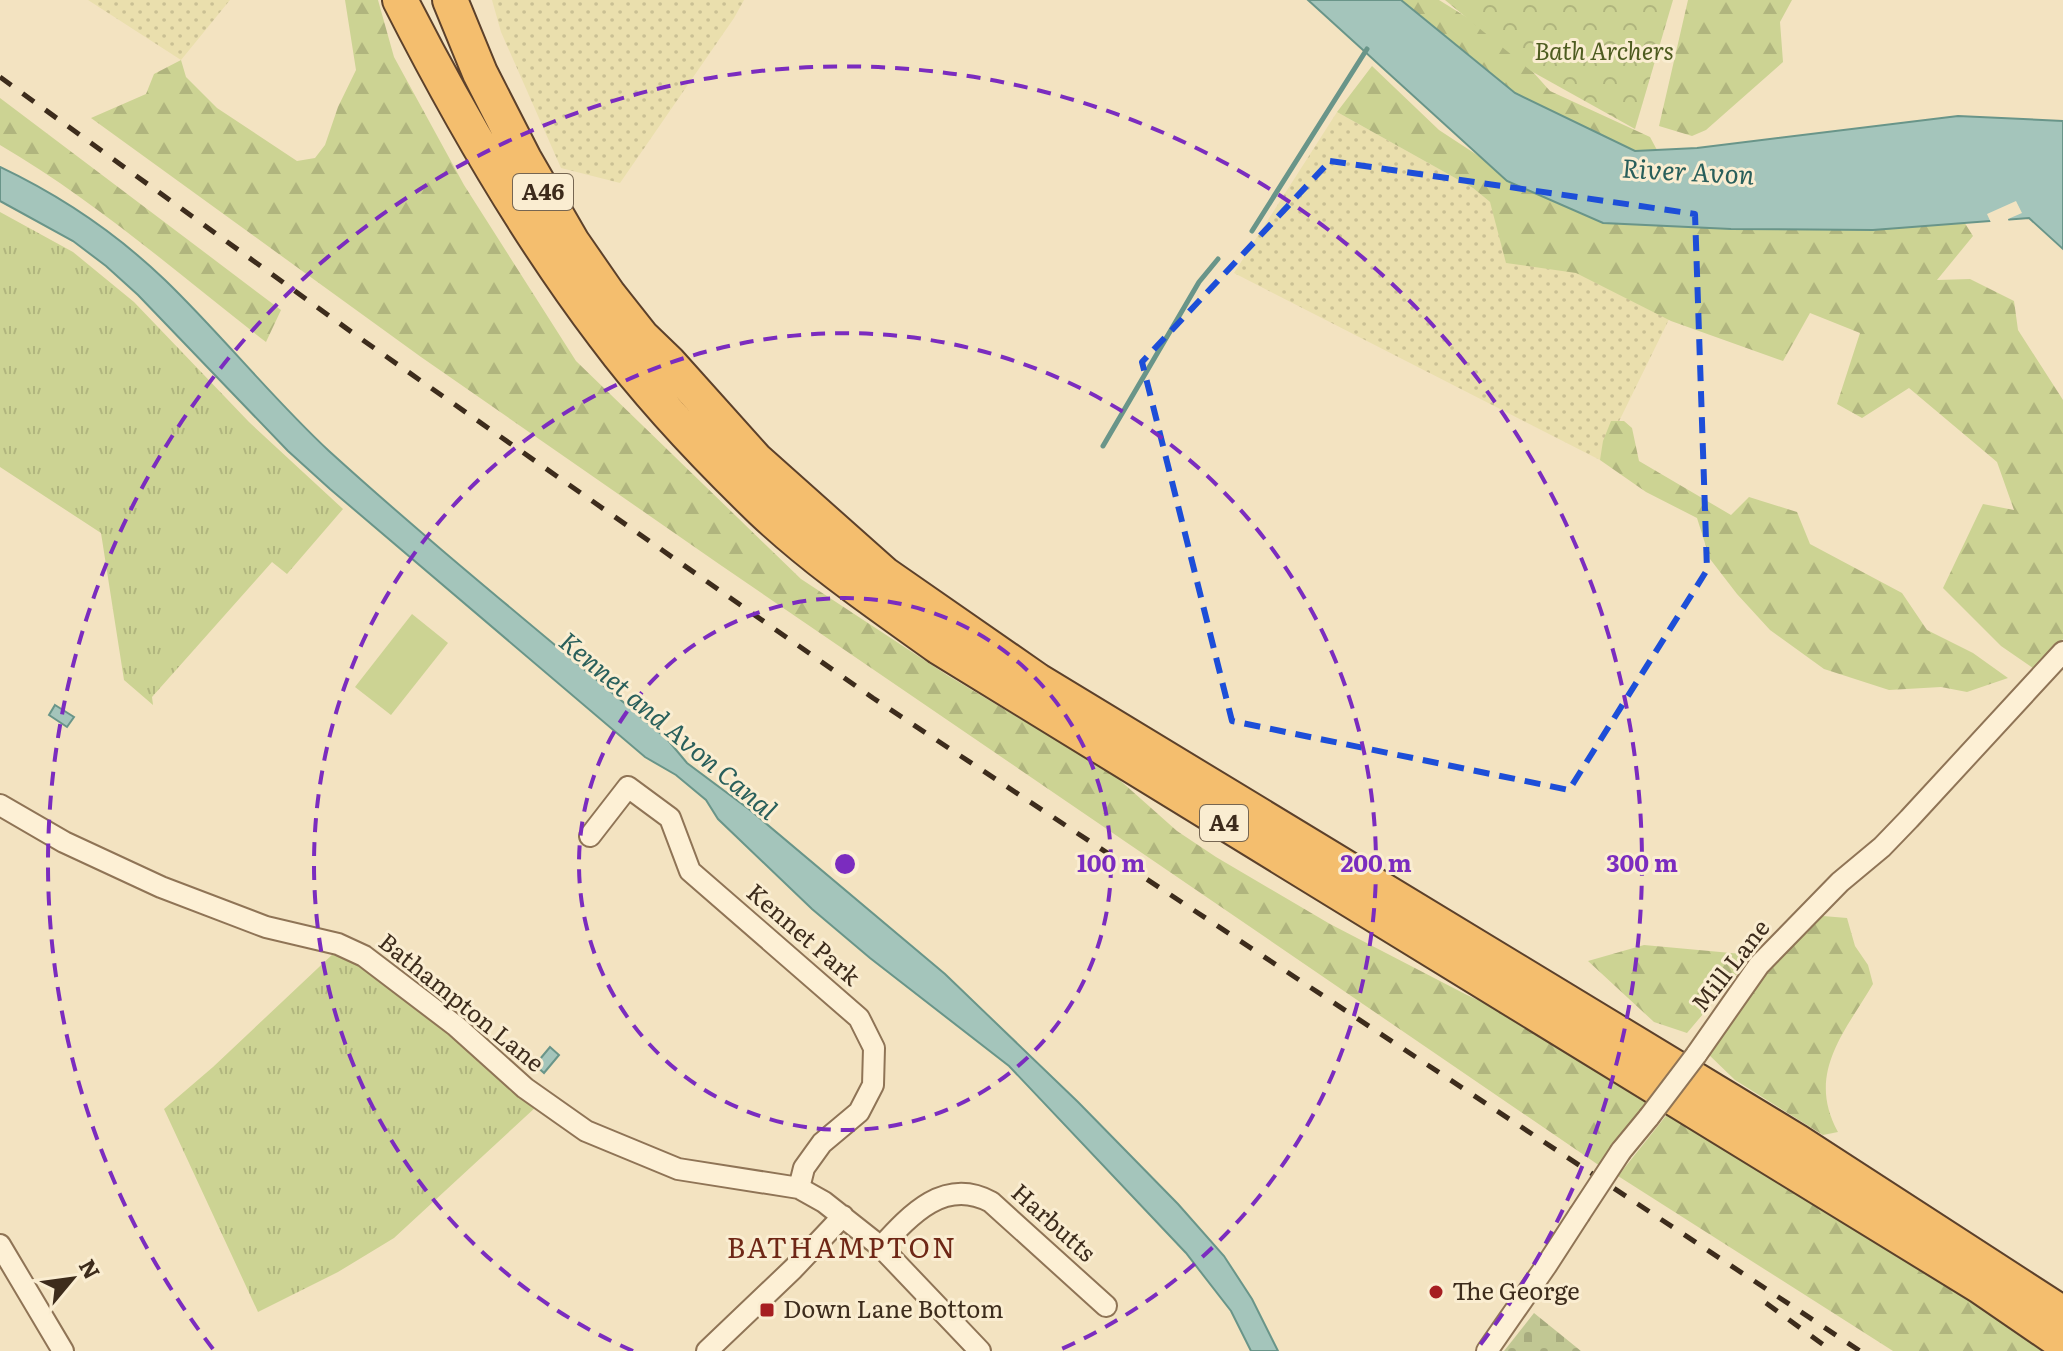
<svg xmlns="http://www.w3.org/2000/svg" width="2063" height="1351" viewBox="0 0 2063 1351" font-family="Literata,serif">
	<defs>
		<pattern id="farmland-dots" width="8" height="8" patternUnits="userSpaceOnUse" patternTransform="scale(2)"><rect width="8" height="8" fill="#eadfad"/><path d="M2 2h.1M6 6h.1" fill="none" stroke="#cac094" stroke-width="1.8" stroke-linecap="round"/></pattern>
		<pattern id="grass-tufts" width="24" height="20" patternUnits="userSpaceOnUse" patternTransform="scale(2)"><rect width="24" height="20" fill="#ccd393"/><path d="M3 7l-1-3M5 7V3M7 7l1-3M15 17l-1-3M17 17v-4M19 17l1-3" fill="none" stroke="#b0b57e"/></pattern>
		<pattern id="forest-firs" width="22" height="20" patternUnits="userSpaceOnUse" patternTransform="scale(2)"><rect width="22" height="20" fill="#ccd393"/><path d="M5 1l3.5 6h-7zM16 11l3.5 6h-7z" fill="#b0b57e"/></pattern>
		<pattern id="cemetery-stones" width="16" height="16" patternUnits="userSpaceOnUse" patternTransform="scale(2)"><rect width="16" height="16" fill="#c1c793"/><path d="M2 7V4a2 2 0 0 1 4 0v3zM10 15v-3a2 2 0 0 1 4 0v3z" fill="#a7ab7e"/></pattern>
		<pattern id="park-crowns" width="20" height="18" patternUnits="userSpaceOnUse" patternTransform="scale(2)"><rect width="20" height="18" fill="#ccd393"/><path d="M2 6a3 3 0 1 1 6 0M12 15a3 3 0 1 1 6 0" fill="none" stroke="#b0b57e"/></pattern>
	</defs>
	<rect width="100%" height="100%" fill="#f3e3c1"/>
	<!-- farmland -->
	<path fill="url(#farmland-dots)" d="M88 0H230L181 60Z
		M492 0H744L734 18 620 183 561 168 501 32Z
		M1337 112 1473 188 1490 202 1679 299 1600 460 1234 273Z"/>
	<!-- grass -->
	<path fill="url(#grass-tufts)" d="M0 212 73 252 134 302 249 422 343 509 287 574 272 562 152 697 153 705 124 680 101 533 0 467Z
		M335 952C411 989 473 1050 537 1106L394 1238 338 1272 258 1312 164 1109 213 1067Z"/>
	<!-- forest -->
	<path fill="url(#forest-firs)" d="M345 0H378L394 57 464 185 576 361 801 579 947 675 1114 775 1177 831 1216 857 1330 924 1465 994 1566 1041 1651 1095 1600 1166 719 564 421 357 91 118 146 94 154 74 181 60 186 77 217 108 297 161 315 158 325 145 338 107 356 70Z
		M1386 0H1439L1505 41 1550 91 1650 137 1665 165 1576 146Z
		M1688 0H1792L1780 22 1783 62 1706 130 1692 136 1659 126Z
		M1372 66 1439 130 1503 172 1959 214 1973 236 1937 280 1970 279 2014 301 2018 330 2063 400V639L2036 670 2001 646 1943 588 1983 504 2014 510 1997 462 1909 388 1862 418 1837 404 1860 333 1810 313 1783 361 1671 321 1576 273 1506 263 1490 202 1473 188 1337 112Z
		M0 98 281 310 266 342C181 276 93 199 0 145Z
		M1611 421H1624L1632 428 1639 461 1731 515 1749 497 1797 512 1810 544 1902 593 1927 630 1973 653 2008 678 1967 692 1941 687 1889 690 1824 669 1770 630 1737 594 1710 559 1697 518 1646 492 1600 460 1603 441Z
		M1823 916 1847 918 1855 946 1868 965 1873 984C1844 1033 1806 1074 1838 1132L1823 1135 1735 1080 1706 1052 1767 965Z
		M1644 945 1753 955 1687 1033 1654 1022 1588 961Z
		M1669 1112 1908 1258 2047 1351H1893L1618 1176Z"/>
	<!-- cemetery -->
	<path fill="url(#cemetery-stones)" d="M1534 1313 1581 1351H1504Z"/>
	<!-- park -->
	<path fill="url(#park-crowns)" d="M1445 0H1673L1635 129 1531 71Z"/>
	<!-- pitch -->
	<path fill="#ccd393" d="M412 614 448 643 391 715 355 687Z"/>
	<!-- water -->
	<path fill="#a4c5bb" stroke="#699589" stroke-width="2" d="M1308 0H1401L1515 93 1635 151 1697 148 1958 116 2063 121V249L2029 218 1873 230 1731 229 1603 223 1507 181Z
		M0 167C59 195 117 234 165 280 222 335 271 397 329 451 438 550 554 643 667 739L687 763 750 810 945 974 1078 1102 1178 1204 1224 1256 1252 1299 1278 1351H1251L1231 1311 1186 1253 1009 1066 870 958 812 909 718 819 706 800 676 775 645 757 330 489 288 451 138 295 106 266 73 241 0 201Z
		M55 705 74 717 67 727 49 715Z
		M550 1047 559 1055 544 1073 535 1065Z"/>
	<!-- pier -->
	<path fill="#f3e3c1" d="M2016 201 2022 213 2008 219 2009 223 1992 225 1987 214Z"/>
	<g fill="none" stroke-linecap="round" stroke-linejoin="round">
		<!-- stream -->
		<path stroke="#699589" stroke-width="5" d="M1252 231 1367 49
			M1103 446 1199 282 1218 259"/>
		<defs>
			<path id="minor" d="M0 805 64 842 161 887 266 927 338 944 364 956 456 1026 525 1088 586 1131 678 1169 799 1188 824 1202 881 1247 980 1351
				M590 836 628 787 670 818 690 871 859 1018 874 1048 873 1085 859 1112 822 1143 804 1168 799 1188
				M1696 1055 1759 965 1840 882 1882 847 1909 819 2063 652
				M1621 1151 1649 1117
				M0 1245 63 1351
				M881 1247C911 1214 945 1177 991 1202L1106 1306
				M707 1351 793 1269 843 1216
				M1487 1351 1546 1266 1579 1215"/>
			<path id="trunk" d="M400 0C459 116 525 231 604 335 651 398 706 456 762 510 816 561 879 604 939 647L1980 1286 2063 1343
				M450 0 480 73 524 159 572 242 608 294 642 337 669 363 756 460 884 574 1038 681 1796 1141 2063 1314"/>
		</defs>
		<!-- minor casing -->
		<use href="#minor" stroke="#8f7456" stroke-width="24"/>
		<!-- trunk casing -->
		<use href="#trunk" stroke="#5c412b" stroke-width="38"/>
		<!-- minor -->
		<use href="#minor" stroke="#fdf0d5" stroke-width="20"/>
		<!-- trunk -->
		<use href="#trunk" stroke="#f4be6e" stroke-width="34"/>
		<!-- rail -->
		<path stroke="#3d2c1c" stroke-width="5" stroke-dasharray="14 14" stroke-linecap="butt" d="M0 77 357 336 873 698 1860 1351
			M1766 1303 1832 1351"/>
		<defs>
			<path id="minor-bridge" d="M1649 1117 1696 1055
				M1579 1215 1621 1151"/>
		</defs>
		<!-- minor-bridge casing -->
		<use href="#minor-bridge" stroke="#8f7456" stroke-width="24" stroke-linecap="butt"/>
		<!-- minor-bridge -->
		<use href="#minor-bridge" stroke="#fdf0d5" stroke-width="20"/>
	</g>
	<!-- marked area -->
	<path fill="none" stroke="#1d4ed8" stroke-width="6" stroke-dasharray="16 10" stroke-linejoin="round" d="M1330 161 1695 214 1707 570 1569 790 1232 721 1142 362Z"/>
	<!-- distance rings -->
	<g fill="none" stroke="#7b2cbf" stroke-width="4" stroke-dasharray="14 10">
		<circle cx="845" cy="864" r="266"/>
		<path d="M633 1351A531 531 0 1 1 1057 1351"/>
		<path d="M213 1349A797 797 0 1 1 1477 1349"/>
	</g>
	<!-- markers -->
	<g fill="#a61e21" stroke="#faedd1" stroke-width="3">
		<circle cx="1436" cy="1292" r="8"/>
		<rect x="759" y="1302" width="16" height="16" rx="4"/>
	</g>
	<g text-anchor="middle" stroke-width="6" stroke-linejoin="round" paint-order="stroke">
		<!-- shield labels -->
		<g fill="#faedd1" stroke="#766652" stroke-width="2">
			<rect x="513" y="174" width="60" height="36" rx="6"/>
			<rect x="1200" y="805" width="48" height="36" rx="6"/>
		</g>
		<g font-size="22" font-weight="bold" fill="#3d2c1c">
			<text x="543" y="200">A46</text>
			<text x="1224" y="831">A4</text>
		</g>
		<!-- park labels -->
		<g font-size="24" font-style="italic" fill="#4e5c20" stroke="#faedd1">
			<text x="1604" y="60">Bath Archers</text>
		</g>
		<!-- street labels -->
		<g font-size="24" fill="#3d2c1c" stroke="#faedd1">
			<text transform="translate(803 935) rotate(41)" y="8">Kennet Park</text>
			<text transform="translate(1731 966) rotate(-52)" y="8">Mill Lane</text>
			<text transform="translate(461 1003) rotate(39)" y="8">Bathampton Lane</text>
			<text transform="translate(1053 1223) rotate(42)" y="8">Harbutts</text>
		</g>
		<!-- poi labels -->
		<g font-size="24" fill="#3d2c1c" stroke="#faedd1" text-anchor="start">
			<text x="1452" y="1300">The George</text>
			<text x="783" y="1318">Down Lane Bottom</text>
		</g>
		<!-- water labels -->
		<g font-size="26" font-style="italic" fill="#295f5b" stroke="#faedd1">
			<text transform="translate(1688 172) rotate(3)" y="9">River Avon</text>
			<text transform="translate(668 726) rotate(40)" y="9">Kennet and Avon Canal</text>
		</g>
		<!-- quarter labels -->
		<g font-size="28" letter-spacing="2" fill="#6f2716" stroke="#faedd1">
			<text x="842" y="1258">BATHAMPTON</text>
		</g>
	</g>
	<circle cx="845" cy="864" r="12" fill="#7b2cbf" stroke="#faedd1" stroke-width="4"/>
	<g font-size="24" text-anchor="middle" font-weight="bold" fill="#7b2cbf" stroke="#faedd1" stroke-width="6" stroke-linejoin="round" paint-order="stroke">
		<text x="1111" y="872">100 m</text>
		<text x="1376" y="872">200 m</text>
		<text x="1642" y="872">300 m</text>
	</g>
	<!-- north arrow -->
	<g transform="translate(72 1279) rotate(61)" stroke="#faedd1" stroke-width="6" paint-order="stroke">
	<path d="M0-6L14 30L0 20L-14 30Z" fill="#3d2c1c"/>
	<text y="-12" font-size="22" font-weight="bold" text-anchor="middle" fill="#3d2c1c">N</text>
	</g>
</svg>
